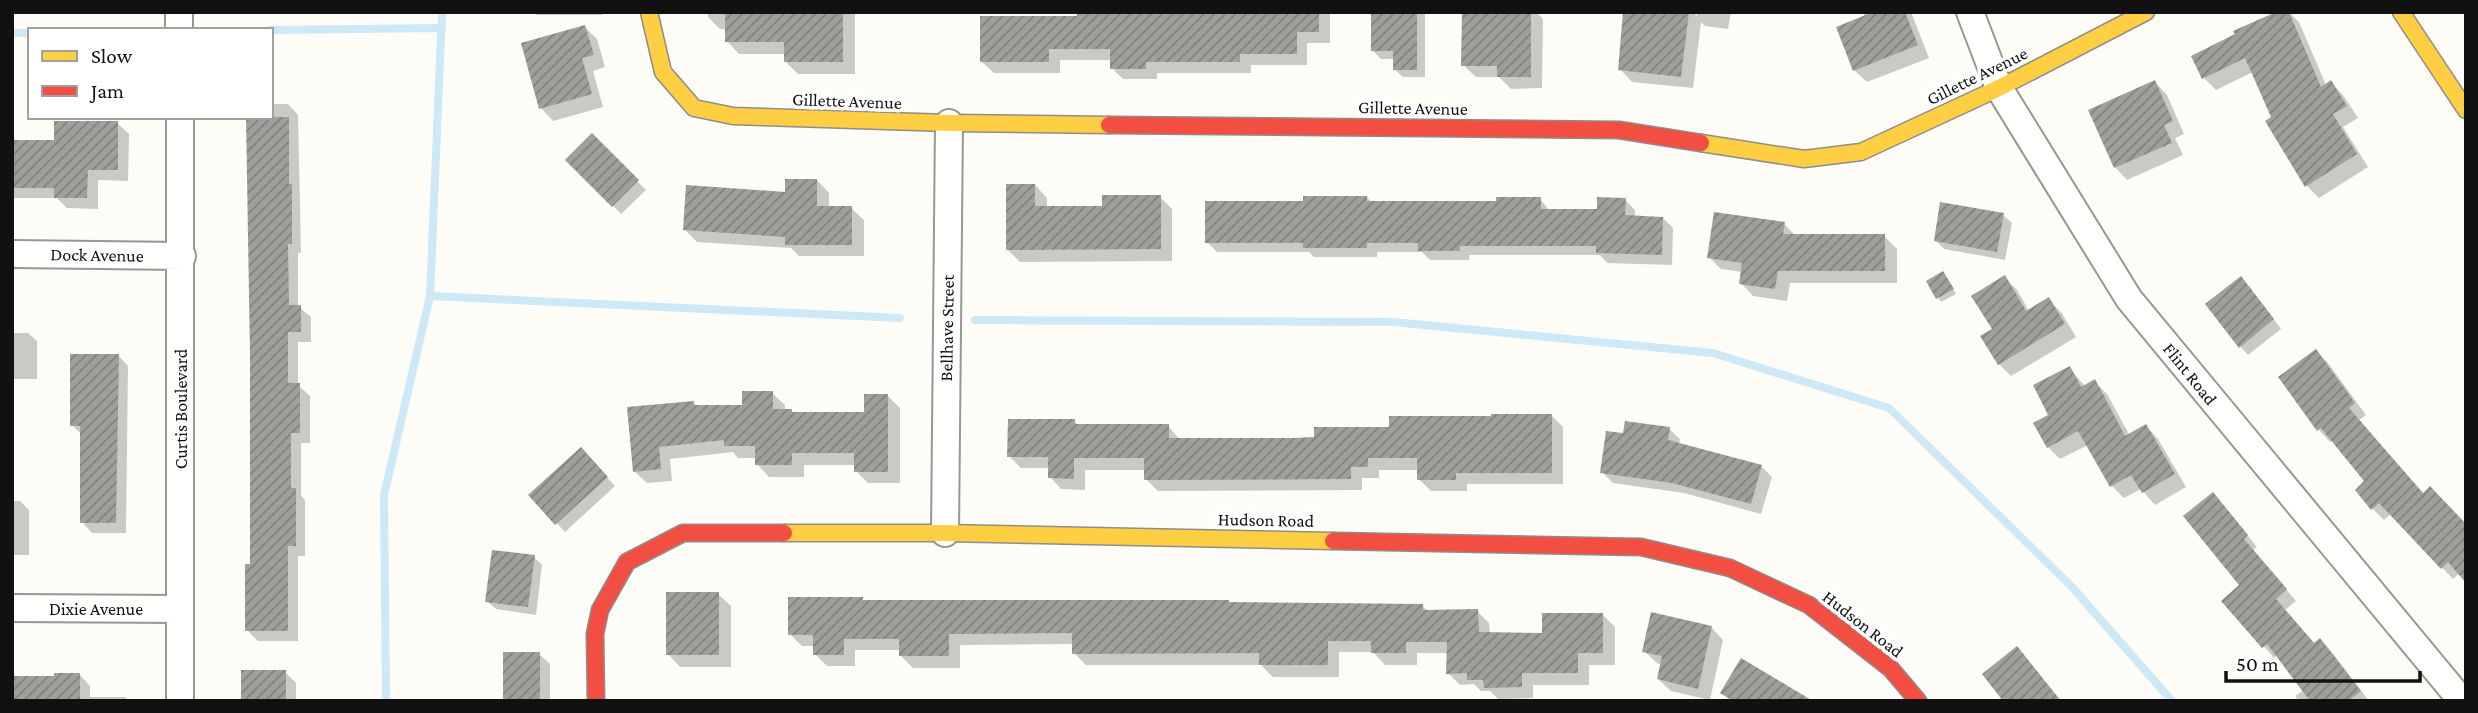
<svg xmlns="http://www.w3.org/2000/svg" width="2478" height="713" viewBox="0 0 2478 713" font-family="'Crimson Pro',serif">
	<defs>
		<pattern id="building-hatch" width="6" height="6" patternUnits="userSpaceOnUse" patternTransform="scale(1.75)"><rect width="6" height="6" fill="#a19f9c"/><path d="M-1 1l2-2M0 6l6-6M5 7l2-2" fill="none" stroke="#82807e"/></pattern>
	</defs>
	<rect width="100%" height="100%" fill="#fdfcf7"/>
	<!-- shadow -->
	<path fill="#0003" d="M534 12H602V15H537Z
		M708 12H855V74H798L786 62V54H739L727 41V29H720L708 17Z
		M1078 12H1330V43H1307V65H1251V73H1157V79H1123L1112 68V60H1060V73H994L982 62 1078 18Z
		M1373 12H1425V77H1403L1394 69V59H1381L1373 51Z
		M1464 12H1536L1543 19 1542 88 1511 89 1499 77H1476L1463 65Z
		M1625 12H1693L1697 16V12H1731L1728 29 1705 26 1701 22 1693 88 1632 82 1620 69Z
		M1863 12H1911L1929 58 1867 82 1854 70 1865 18Z
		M2280 12H2289L2299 22 2326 85 2331 83 2343 95 2358 118 2343 127 2368 167 2319 198 2307 186 2253 72 2216 90 2204 78Z
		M585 27 597 39 605 67 593 71 603 107 553 121 541 108Z
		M2155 82 2167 95 2184 134 2175 138 2183 155 2127 180 2115 167Z
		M271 104H288L298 115 301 253H298V306L311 317V342H298V385L310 396V443H301V496L305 500V556H298V641H258L247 630 252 566Z
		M117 123 129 134 128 181 98 180V209L67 208 57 198H12V142H56Z
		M592 136 646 190 621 214 568 160Z
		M817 180 829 193V208H851L864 220V256H799L791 248 697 242 684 229 787 194Z
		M1035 185 1047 198V208H1104L1160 197 1172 209V261L1020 262 1007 249Z
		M1367 197 1372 203H1498L1540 199 1550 211H1599L1625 200 1635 210V218H1663L1673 228 1672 265 1607 263 1600 255H1469V260H1430L1422 252H1377V257H1314L1309 252H1217L1207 242 1304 203Z
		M2003 215 2012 223 2005 260 1944 249 1935 240Z
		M1784 224 1796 236H1884L1897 249V283H1790L1787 301 1753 296 1741 283 1742 272 1721 269 1709 257Z
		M1943 273 1956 294 1941 302 1928 281Z
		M2005 278 2017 290 2029 311 2048 300 2061 312 2076 337 2011 376 1999 364Z
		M2249 286 2281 329 2248 355 2240 346Z
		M12 333H28L37 341V379H12Z
		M2316 351 2328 363 2366 415 2359 420 2424 495 2460 573 2453 579 2391 514 2384 520 2372 508 2366 481 2333 440 2330 442 2319 430 2281 378Z
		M118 355 128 366 126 533H92L82 522V435L72 425Z
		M2069 368 2085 386 2095 382 2107 394 2130 436 2146 426 2158 439 2186 487 2155 505 2141 489 2124 498 2112 486 2088 445 2060 459 2048 447 2051 415Z
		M772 393 785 405V410H791L794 413H866L888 396 900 408V483H868L856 471V465H804V477H769L757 464V458H738L733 452 670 459 672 481 647 483 634 471 693 403 697 406H744Z
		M1551 415 1563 427V484H1467V491H1431L1419 479V470H1379V478H1362V490L1158 491 1146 479V470H1085V490L1061 489 1050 477V468H1021L1009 456 1074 421 1079 426H1168L1180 440H1293L1391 429Z
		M1669 429 1680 439 1679 444 1761 466 1772 477 1761 514 1684 493 1613 483 1602 472 1625 435Z
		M589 458 615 486 565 532 531 495Z
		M12 501H20L29 510V555H12Z
		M2223 505 2257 547 2253 550 2296 601 2285 610 2315 644 2320 640 2331 651 2369 701H2299L2295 696 2304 690 2278 654 2274 658 2224 601 2242 585Z
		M534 557 542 565 536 615 496 609 487 601Z
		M718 594 731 606V667H680L668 654Z
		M862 599 865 602H1229L1231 604 1423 606 1428 612 1477 611 1489 623 1490 634 1544 635 1603 615 1615 627V665H1589V685H1533V698L1498 699 1490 691H1481L1474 684 1460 685 1448 673V653H1417V665H1385L1373 652H1339V677H1273L1261 665H1086L1074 653V644L960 645V668H913L900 655V650H855V666H827L815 654V646H802L790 634Z
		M1711 627 1723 640 1710 700 1671 691 1658 679 1662 665 1657 663 1644 651Z
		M539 654 550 664V701H505Z
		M285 672 296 683V701H243Z
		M80 675 90 686V697H125L129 701H12L55 677Z"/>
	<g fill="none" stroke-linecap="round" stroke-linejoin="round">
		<!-- stream -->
		<path stroke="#cde8f7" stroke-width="8" d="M271 30 442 28
			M12 33H30
			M430 296 900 318
			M975 320 1393 322 1713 353 1889 408 2071 586 2172 701
			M386 701 384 495 430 296 442 12"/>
	</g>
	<!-- building -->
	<path fill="url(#building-hatch)" d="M725 12H843V62H784V42H725Z
		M1077 12H1319V32H1297V54H1240V62H1146V69H1110V49H1049V62H980V16H1077Z
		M1371 12H1417V70H1393V51H1371Z
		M1462 12H1531V77H1497V66H1461Z
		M1623 12H1689L1681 77 1618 70Z
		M1873 12H1905L1918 45 1853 71 1836 27Z
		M2276 12H2289L2321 87 2331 80 2347 106 2333 114 2357 154 2305 187 2265 121 2271 117 2245 58 2202 79 2191 56 2235 34 2233 31Z
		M585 25 594 55 582 58 592 94 539 109 521 43Z
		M2155 80 2173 121 2164 125 2172 143 2114 168 2088 110Z
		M246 117H289V184H292V244H288L289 305H301V332H288V383H300V433H291V488H296V546H288V631H245V564H250V355Z
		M54 121H118V170H88L87 198H54V188H12V140H54Z
		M592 133 639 180 612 207 565 160Z
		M785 179H817V206H852V245H785V237L683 230 686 185 785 192Z
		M1006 184H1035V206H1102V195H1161V249L1006 250Z
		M1303 196H1367V201H1496V197H1541V209H1597V197L1626 198 1625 215 1663 217 1662 255 1596 253V246H1460V251H1418V243H1367V248H1303V243H1205V201H1303Z
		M1940 202 2004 213 1997 252 1934 241Z
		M1714 212 1785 222 1783 234H1885V271H1778L1775 289 1739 284 1742 263 1707 258Z
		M1943 271 1954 289 1936 299 1926 281Z
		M2005 275 2026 311 2049 297 2065 324 1998 365 1980 336 1992 329 1971 296Z
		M2241 276 2274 319 2239 348 2205 304Z
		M2316 349 2355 403 2349 408 2423 493 2430 486 2466 524V583L2448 562 2441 569 2379 503 2371 510 2355 490 2364 481 2321 428 2317 431 2278 377Z
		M70 354H119L116 523H80V426H70Z
		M2070 366 2081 387 2095 379 2125 436 2146 424 2175 474 2142 493 2131 475 2110 487 2078 431 2047 448 2033 423 2048 415 2033 385Z
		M742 391H773V409H792V412H864V394H888V472H854V453H792V465H755V446H724V440L659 447 661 469 633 472 627 407 694 401V405H742Z
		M1491 414H1552V473H1456V480H1417V458H1368V467H1351V479L1144 480V458H1074V479L1048 478V457H1007L1008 419H1075V424H1169V438H1293L1314 437V427H1389V416H1491Z
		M1625 421 1670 427 1668 440 1762 465 1751 504 1672 483 1600 473 1606 431 1623 433Z
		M581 447 608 477 555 525 528 495Z
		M2213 492 2248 535 2244 539 2287 589 2276 599 2314 643 2320 638 2361 691 2348 701H2310L2267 644 2262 648 2221 601 2239 585 2183 516Z
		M492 550 535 555 528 607 485 602Z
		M666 592H719V655H666Z
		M788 597H863V600H1229V602L1423 604V610L1478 609 1479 632 1542 633V613H1603V653H1578V673H1522V687L1484 688 1483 680H1467V673L1446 674 1447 642H1406V653H1371V641H1328V665H1259V653L1072 654V633L949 634V656H899V639H844V655H813V635H788Z
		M1651 612 1712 626 1698 689 1657 679 1662 656 1642 652Z
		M2017 646 2061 701H2003L1982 674Z
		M503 652H540V701H503Z
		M1741 658 1813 701H1733L1720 693Z
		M241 670H286V701H241Z
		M54 673H80V701H12V676H54Z"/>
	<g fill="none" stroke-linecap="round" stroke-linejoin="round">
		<defs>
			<path id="street" d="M179 12V30
				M1970 12 1999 88 2129 299 2462 701
				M12 254 182 256
				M945 533 949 123
				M12 608 180 609
				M180 701V117"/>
			<path id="slow" d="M649 12 663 72 694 108 733 116 949 123 1109 125
				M2401 12 2466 110
				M1701 143 1804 159 1861 152 1999 88 2146 12
				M784 533H945L1333 541"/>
			<path id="jam" d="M1109 125 1619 130 1701 143
				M1333 541 1641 547 1730 568 1809 605 1891 669 1918 701
				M596 701 595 634 600 610 627 562 683 533H784"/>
		</defs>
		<!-- street casing -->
		<use href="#street" stroke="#979795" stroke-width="30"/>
		<!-- slow casing -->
		<use href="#slow" stroke="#8e8d8b" stroke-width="19"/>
		<!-- jam casing -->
		<use href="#jam" stroke="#8e8d8b" stroke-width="19"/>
		<!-- street -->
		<use href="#street" stroke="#fffffe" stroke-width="26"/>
		<!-- slow -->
		<use href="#slow" stroke="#ffcf43" stroke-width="16"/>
		<!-- jam -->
		<use href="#jam" stroke="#f24e42" stroke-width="16"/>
	</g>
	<g text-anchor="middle" stroke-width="7" stroke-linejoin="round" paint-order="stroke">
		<!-- street labels -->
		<g font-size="18" fill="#111" stroke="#fff">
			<text transform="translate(1977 76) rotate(-26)" y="6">Gillette Avenue</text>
			<text transform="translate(847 101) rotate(2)" y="6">Gillette Avenue</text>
			<text transform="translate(1413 108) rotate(1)" y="6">Gillette Avenue</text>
			<text transform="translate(97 255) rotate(1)" y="6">Dock Avenue</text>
			<text transform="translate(947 328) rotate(-89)" y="6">Bellhave Street</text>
			<text transform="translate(2190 374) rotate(51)" y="6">Flint Road</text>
			<text transform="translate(181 409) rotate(-90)" y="6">Curtis Boulevard</text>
			<text transform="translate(1266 520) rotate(1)" y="6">Hudson Road</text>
			<text x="96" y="615">Dixie Avenue</text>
			<text transform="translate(1863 624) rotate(38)" y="6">Hudson Road</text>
		</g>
	</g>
	<!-- border -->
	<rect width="2478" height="713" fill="none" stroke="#111111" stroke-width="28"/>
	<!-- legend -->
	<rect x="28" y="28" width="245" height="91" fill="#ffffff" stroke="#a0a0a0" stroke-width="2"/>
	<rect x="42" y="51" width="35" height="10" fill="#ffcf43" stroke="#a0a0a0" stroke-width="2"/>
	<text x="91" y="63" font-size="21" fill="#111111">Slow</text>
	<rect x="42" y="86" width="35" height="10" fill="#f24e42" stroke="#a0a0a0" stroke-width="2"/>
	<text x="91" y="98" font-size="21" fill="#111111">Jam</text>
	<!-- scale -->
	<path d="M2226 671v10h194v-10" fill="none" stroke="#111111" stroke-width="3.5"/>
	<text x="2236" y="671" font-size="21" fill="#111111" stroke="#ffffff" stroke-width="5" paint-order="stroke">50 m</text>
</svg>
